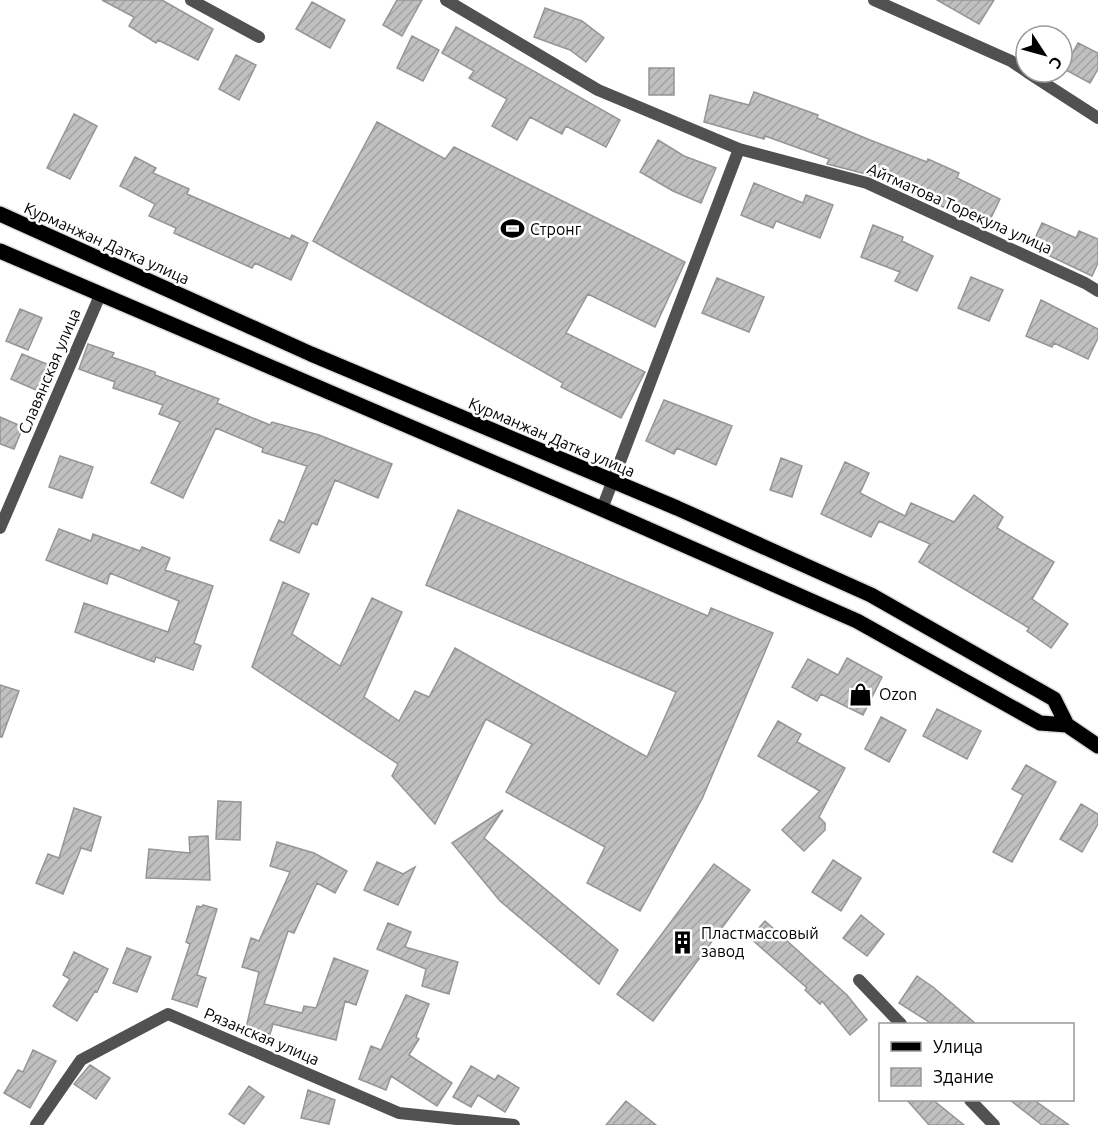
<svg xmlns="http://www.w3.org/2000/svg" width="1098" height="1125" viewBox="0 0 1098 1125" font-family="Ubuntu,sans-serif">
	<defs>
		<pattern id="building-hatch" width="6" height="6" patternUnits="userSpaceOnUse" patternTransform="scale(1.5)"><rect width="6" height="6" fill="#c0c0c0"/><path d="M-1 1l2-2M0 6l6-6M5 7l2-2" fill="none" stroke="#a3a3a3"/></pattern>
	</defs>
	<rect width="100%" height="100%" fill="#fff"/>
	<!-- building -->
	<path fill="url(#building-hatch)" stroke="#959595" stroke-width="1.5" d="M102 0H162L213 29 198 60 158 40 156 43 129 26 134 17Z
		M397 0H422L402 36 383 25Z
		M937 0H994L979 24Z
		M312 2 345 20 330 48 296 29Z
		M545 8 582 21 604 38 586 62 570 50 534 37Z
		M456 27 620 120 606 147 566 126 562 134 530 117 517 140 492 126 507 99 469 78 474 71 442 53Z
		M412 36 439 50 423 81 397 68Z
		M1078 43 1098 53V69L1090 83 1064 69Z
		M236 55 256 65 239 100 219 89Z
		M649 68H674V95H649Z
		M754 92 818 115 817 118 870 140 927 162 928 159 959 173 957 178 1000 199 987 226 870 175 827 164 829 159 765 136 764 139 704 122 710 95 749 105Z
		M74 114 97 126 70 179 47 168Z
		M377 122 445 159 454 147 685 262 655 327 588 294 566 333 645 372 621 418 561 387 563 383 313 241Z
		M658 140 684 156 716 168 701 203 673 191 640 172Z
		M135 157 156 168 153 173 189 189 187 194 290 239 292 235 308 243 291 280 255 263 252 268 174 233 176 228 149 216 155 204 120 186Z
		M754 183 803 203 806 195 833 205 820 238 776 221 773 228 741 215Z
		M1042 223 1076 238 1079 231 1098 239V263L1092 276 1031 247Z
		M873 225 903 237 902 241 933 256 917 291 895 281 900 272 861 257Z
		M971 277 1003 290 989 321 958 308Z
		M717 278 764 297 749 332 702 313Z
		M1041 300 1098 329V338L1088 359 1054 343 1052 347 1026 336Z
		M20 309 42 318 28 350 6 341Z
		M88 344 114 353 112 357 155 372V375L219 399 217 403 270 425 272 422 319 435 392 464 378 498 335 480 317 525 312 523 299 553 270 540 279 520 284 523 307 466 262 452 263 448 216 428 183 498 151 483 180 422 159 414 163 405 113 388 115 382 79 369Z
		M22 354 54 367 43 393 11 379Z
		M664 400 732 426 716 465 677 448 674 454 646 441Z
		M0 417 23 427 14 449 0 444Z
		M60 456 93 467 82 498 49 487Z
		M781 458 802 466 792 497 770 490Z
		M845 462 869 473 860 493 905 516 911 503 954 522 974 495 1003 517 997 528 1054 562 1032 599 1068 624 1051 648 1027 631 1029 628 919 562 930 544 879 521 871 537 821 514Z
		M458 510 708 616 711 608 773 633 702 799 640 911 587 883 605 847 506 792 532 744 486 719 435 824 392 776 398 764 252 667 283 582 309 594 292 634 340 666 372 598 402 612 364 697 399 721 415 691 429 697 455 648 647 757 676 692 426 585Z
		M59 529 91 541 93 534 140 551 142 547 170 558 165 570 213 586 194 643 201 646 193 670 156 657 154 662 75 632 84 603 168 632 179 601 110 573 107 584 46 560Z
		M847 658 882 677 863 715 821 694 817 701 792 687 808 659 838 675Z
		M0 685 19 691 2 737H0Z
		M937 709 981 731 967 759 923 736Z
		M881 717 906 730 889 762 865 749Z
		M778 721 801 734 797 742 845 768 819 817 825 823V830L804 851 782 830 820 791 758 756Z
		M1026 765 1056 782 1012 862 993 852 1023 795 1012 789Z
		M218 801 241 802 240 840 216 839Z
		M1081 804 1098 814V824L1082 852 1060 839Z
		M74 808 101 817 91 851 81 848 63 894 36 883 48 854 59 858Z
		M503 810 484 838 618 950 599 984 500 901 452 843Z
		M208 836 210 880 146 878 149 849 190 853 189 837Z
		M277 842 314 853 347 871 335 893 317 883 294 933 288 931 264 1004 302 1013 304 1006 316 1008 334 958 368 971 356 1005 345 1001 336 1040 273 1024 270 1034 246 1028 259 972 242 967 251 938 259 941 290 872 270 866Z
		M833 860 861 878 841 911 812 892Z
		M377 862 403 874 415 867 398 905 364 890Z
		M714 864 750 890 653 1021 617 994Z
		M203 905 217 909 197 975 206 978 197 1007 172 999 190 944 186 942 197 906 202 907Z
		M861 915 884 934 867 956 843 938Z
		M765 921 847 995 867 1020 850 1035 822 1001 820 1004 805 990 807 988 750 938Z
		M388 923 411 932 405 947 458 962 449 994 422 986 426 969 377 949Z
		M127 948 151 957 137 992 113 983Z
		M74 952 108 969 97 992 95 991 77 1021 53 1006 70 979 63 975Z
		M917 976 933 987 976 1024H932L899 1003Z
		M406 995 429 1004 416 1037 419 1039 409 1055 452 1083 437 1106 391 1076 386 1090 359 1079 371 1046 381 1050Z
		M33 1050 56 1061 30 1108 4 1093 18 1070 23 1072Z
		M90 1065 110 1078 96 1099 74 1084Z
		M471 1066 495 1080 498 1075 519 1088 505 1112 478 1095 471 1107 453 1097Z
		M249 1086 264 1097 244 1124 229 1114Z
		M308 1090 335 1100 329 1124 301 1118Z
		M907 1100H933L964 1125H929Z
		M1010 1100H1034L1069 1125H1042Z
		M626 1101 656 1125H606Z"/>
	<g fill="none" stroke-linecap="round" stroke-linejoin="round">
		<defs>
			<path id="primary" d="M0 214 311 354 677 508 871 595 1054 699 1067 725
				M0 251 602 509 857 621 1040 723 1067 725 1098 746"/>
		</defs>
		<!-- primary casing -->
		<use href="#primary" stroke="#dbdbdb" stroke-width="18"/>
		<!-- street -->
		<path stroke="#515151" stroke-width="12" d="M191 0 259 37
			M446 0 598 90 739 149 867 183 1085 283 1098 291
			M874 0 1011 61 1026 71
			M1027 72 1098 118
			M602 509 739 149
			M0 528 101 293
			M859 980 901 1024
			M970 1100 994 1125
			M36 1125 81 1060 168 1014 399 1113 514 1125"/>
		<!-- primary -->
		<use href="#primary" stroke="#000" stroke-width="15"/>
	</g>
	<!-- icons -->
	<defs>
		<symbol id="stadium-bare" viewBox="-9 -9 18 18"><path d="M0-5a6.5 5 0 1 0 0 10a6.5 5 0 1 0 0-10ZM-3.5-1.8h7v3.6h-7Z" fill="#000" stroke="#fff" stroke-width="2.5" paint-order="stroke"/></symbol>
		<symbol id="shop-bare" viewBox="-9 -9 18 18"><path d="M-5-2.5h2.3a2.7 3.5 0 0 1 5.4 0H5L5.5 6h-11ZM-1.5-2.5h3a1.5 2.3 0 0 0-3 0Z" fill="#000" stroke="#fff" stroke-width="2.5" paint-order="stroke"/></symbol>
		<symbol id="building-bare" viewBox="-9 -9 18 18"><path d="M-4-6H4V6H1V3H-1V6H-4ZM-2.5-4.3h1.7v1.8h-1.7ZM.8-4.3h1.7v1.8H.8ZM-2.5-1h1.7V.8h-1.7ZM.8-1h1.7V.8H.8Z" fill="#000" stroke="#fff" stroke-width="2.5" paint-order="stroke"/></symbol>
	</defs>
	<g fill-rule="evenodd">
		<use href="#stadium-bare" x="496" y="212" width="33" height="33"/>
		<use href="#shop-bare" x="844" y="678" width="33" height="33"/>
		<use href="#building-bare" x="666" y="926" width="33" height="33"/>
	</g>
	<g text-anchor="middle" stroke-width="5" stroke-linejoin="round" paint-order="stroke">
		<!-- street labels -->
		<g font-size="16" fill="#000" stroke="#fff">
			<text transform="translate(960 208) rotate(24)" y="6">Айтматова Торекула улица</text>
			<text transform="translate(107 243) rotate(24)" y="6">Курманжан Датка улица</text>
			<text transform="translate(49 371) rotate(-67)" y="6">Славянская улица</text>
			<text transform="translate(552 437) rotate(23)" y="6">Курманжан Датка улица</text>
			<text transform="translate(262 1036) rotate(23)" y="6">Рязанская улица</text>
		</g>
		<!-- poi labels -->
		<g font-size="16" fill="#000" stroke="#fff" text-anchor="start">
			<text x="530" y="235">Стронг</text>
			<text x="879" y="700">Ozon</text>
			<text x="701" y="939">Пластмассовый<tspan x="701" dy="18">завод</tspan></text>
		</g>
	</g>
	<!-- legend -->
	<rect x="879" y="1023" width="195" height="78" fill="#ffffff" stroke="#999999" stroke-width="1.5"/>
	<rect x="891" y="1042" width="30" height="9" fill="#000000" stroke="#999999" stroke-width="1.5"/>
	<text x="933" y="1053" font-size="18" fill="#000000">Улица</text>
	<rect x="891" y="1068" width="30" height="18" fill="url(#building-hatch)" stroke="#999999" stroke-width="1.5"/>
	<text x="933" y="1083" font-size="18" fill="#000000">Здание</text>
	<!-- north arrow -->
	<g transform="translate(1044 54) rotate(126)"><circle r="28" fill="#ffffff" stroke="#999999" stroke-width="1.5"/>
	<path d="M0-4.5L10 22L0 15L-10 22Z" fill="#000000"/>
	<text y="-9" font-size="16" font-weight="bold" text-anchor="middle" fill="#000000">С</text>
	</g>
</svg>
